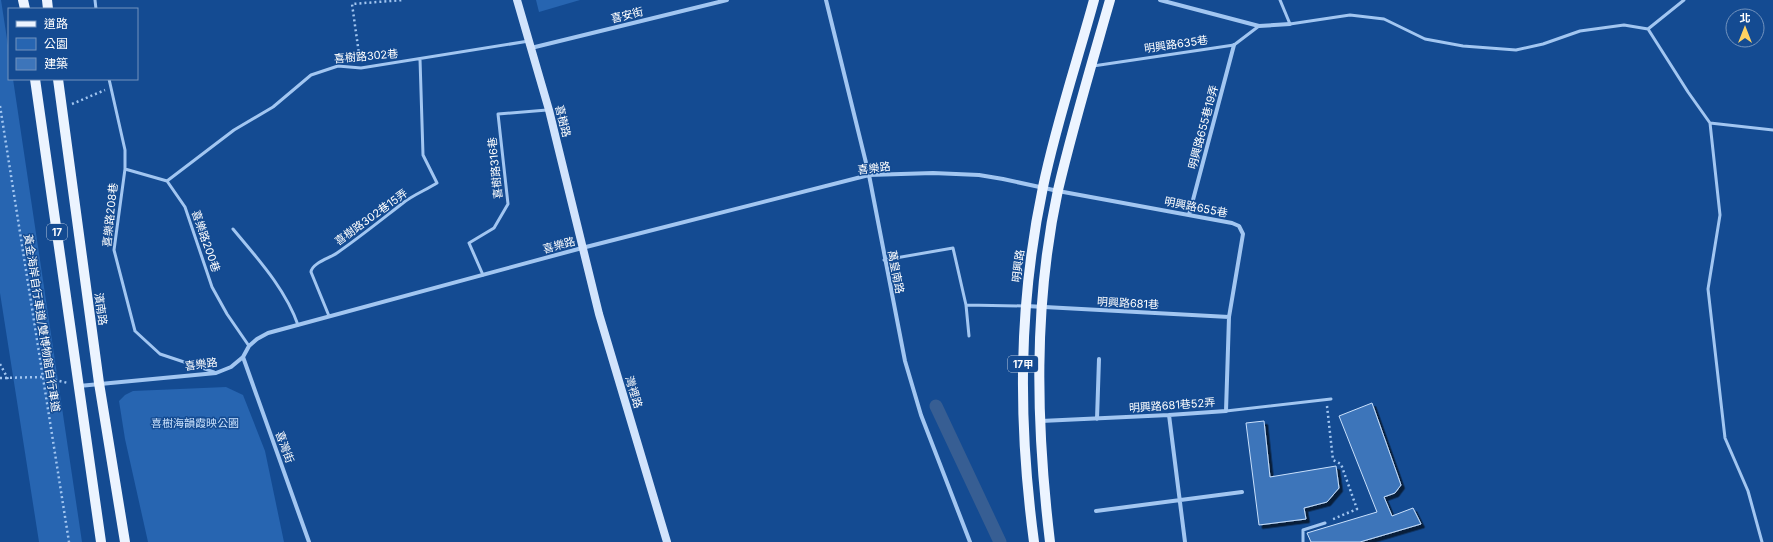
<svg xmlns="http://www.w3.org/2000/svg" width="1773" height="542" viewBox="0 0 1773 542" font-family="Inter,'Noto Sans TC',sans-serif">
	<defs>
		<filter id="shadow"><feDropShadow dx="3.5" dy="3.5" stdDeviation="0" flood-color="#0009"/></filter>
	</defs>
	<rect width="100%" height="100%" fill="#144b92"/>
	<!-- green -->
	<path fill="#2765b1" d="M0 0H1L9 52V79H13L82 542H39L0 293Z
		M536 0H580L539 12Z
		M226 387 243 395 265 451 284 542H148L125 439 119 401 125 395 133 391Z"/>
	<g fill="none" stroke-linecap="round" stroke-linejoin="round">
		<!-- canal -->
		<path stroke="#375e93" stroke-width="13" d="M936 406 1000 542"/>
	</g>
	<!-- building -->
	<path fill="#3d75ba" stroke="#c9e0fc" filter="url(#shadow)" d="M1372 403 1401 485 1395 493 1384 497 1392 516 1413 508 1421 524 1360 542H1311L1307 533 1377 512 1339 416Z
		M1264 421 1270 477 1336 466 1339 488 1327 502 1304 508 1306 519 1259 525 1246 423Z"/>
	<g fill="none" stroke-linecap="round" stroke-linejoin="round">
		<!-- path -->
		<path stroke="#a2c6f1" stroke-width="2.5" stroke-dasharray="2 3" stroke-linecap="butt" d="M360 61 352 4 403 0
			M72 104 105 90
			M0 106 69 542
			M0 364 8 379
			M0 378 43 377 68 383
			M1327 406 1333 460 1341 464 1357 509 1331 520"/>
		<!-- lane -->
		<path stroke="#a2c6f1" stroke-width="3" d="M95 0 96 9
			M1280 0 1290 24 1350 15 1384 19 1425 39 1463 46 1516 50 1543 44 1580 31 1624 25 1648 29 1688 92 1710 123 1720 215 1708 289 1725 438 1748 491 1762 542
			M1648 29 1684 0
			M1093 66 1234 45 1259 26
			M109 79 125 150V169L114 250 135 331 160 354 214 372
			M1710 123 1773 130
			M125 169 167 181 185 207 212 287 227 314 249 346
			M167 181 234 130 273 107 311 75 338 66 361 68 529 41
			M233 229C257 258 285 288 298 325
			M884 260 953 248 966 305 969 336
			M483 275 469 243 494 228 508 204 498 114 547 110
			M966 305 1024 306
			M329 316 311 272C312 263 330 258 337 253 360 237 381 220 403 203 413 195 426 190 437 183L423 155 420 59
			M1226 411 1331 399
			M1303 542V530L1325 523"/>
		<!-- street -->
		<path stroke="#a2c6f1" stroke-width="4" d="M826 0 869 175 905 361 921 415 970 542
			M1160 0 1259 26 1290 24
			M531 48 727 0
			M1189 215 1234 45
			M1026 306 1229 317
			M243 357 309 542
			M79 386 216 373 231 367 243 357 249 346 257 339 268 333 582 248 869 175 933 173 979 175 1003 179 1058 191 1232 223 1239 226 1243 234 1229 317 1226 411 1169 415 1041 421
			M1169 415 1185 542
			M1097 419 1099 359
			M1096 511 1242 492"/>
		<!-- secondary -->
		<path stroke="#d1e3fc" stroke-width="8" d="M517 0 549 110 599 314 667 542"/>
		<!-- primary -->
		<path stroke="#ecf4ff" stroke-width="10" d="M23 0 25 9
			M47 0 48 9
			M35 79 101 542
			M58 79 99 383 125 542
			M1034 542C1018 422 1018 306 1043 187 1056 124 1077 62 1094 0
			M1050 542C1036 425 1033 306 1058 190 1073 126 1092 63 1110 0"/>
	</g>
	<g text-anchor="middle" stroke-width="3" stroke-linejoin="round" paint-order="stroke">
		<!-- shield labels -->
		<g fill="#144b92" stroke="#b8c9de" stroke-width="1">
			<rect x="47" y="224" width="20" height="16" rx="3"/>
			<rect x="1008" y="356" width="30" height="16" rx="3"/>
		</g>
		<g font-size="10" font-weight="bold" fill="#fff">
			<text x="57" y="236">17</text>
			<text x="1023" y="368">17甲</text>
		</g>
		<!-- street labels -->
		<g font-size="11" fill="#fff" stroke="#144b92">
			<text transform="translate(627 15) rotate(-14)" y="4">喜安街</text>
			<text transform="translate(1176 44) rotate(-8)" y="4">明興路635巷</text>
			<text transform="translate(366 56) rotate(-5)" y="4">喜樹路302巷</text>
			<text transform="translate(563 121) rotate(76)" y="4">喜樹路</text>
			<text transform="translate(1203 127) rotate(-75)" y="4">明興路655巷19弄</text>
			<text transform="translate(495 168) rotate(-96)" y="4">喜樹路316巷</text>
			<text transform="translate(874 168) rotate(-7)" y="4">喜樂路</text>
			<text transform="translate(1196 207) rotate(11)" y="4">明興路655巷</text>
			<text transform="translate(110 215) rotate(-84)" y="4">喜樂路208巷</text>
			<text transform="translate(371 217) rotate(-36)" y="4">喜樹路302巷15弄</text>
			<text transform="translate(206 241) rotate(71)" y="4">喜樂路200巷</text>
			<text transform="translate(559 245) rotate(-15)" y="4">喜樂路</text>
			<text transform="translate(1018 266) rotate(-83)" y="4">明興路</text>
			<text transform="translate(896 272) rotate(79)" y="4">萬皇南路</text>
			<text transform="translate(1128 303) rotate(3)" y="4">明興路681巷</text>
			<text transform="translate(101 309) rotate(82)" y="4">濱南路</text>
			<text transform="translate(42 323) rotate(81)" y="4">黃金海岸自行車道/雙博物館自行車道</text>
			<text transform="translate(201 364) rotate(-8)" y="4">喜樂路</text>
			<text transform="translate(634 392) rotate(73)" y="4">灣裡路</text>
			<text transform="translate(1172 405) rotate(-4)" y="4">明興路681巷52弄</text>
			<text transform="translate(285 447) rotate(70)" y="4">喜灣街</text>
		</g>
		<!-- park labels -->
		<g font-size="11" fill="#c9e0fc" stroke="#144b92">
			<text x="195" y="427">喜樹海韻霞映公園</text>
		</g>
	</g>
	<!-- legend -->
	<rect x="8" y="8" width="130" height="72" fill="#144b92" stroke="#7293be"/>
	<rect x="16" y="21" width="20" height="6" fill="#ecf4ff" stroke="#7293be"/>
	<text x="44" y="28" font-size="12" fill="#ffffff">道路</text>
	<rect x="16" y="38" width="20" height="12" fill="#2765b1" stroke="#7293be"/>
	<text x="44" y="48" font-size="12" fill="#ffffff">公園</text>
	<rect x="16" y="58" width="20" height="12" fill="#3d75ba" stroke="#7293be"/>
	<text x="44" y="68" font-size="12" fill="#ffffff">建築</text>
	<!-- north arrow -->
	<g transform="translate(1745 28)"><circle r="19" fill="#144b92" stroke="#7293be"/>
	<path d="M0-3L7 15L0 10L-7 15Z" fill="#ffd262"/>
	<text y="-6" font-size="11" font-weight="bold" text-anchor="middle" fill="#ffffff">北</text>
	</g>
</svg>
